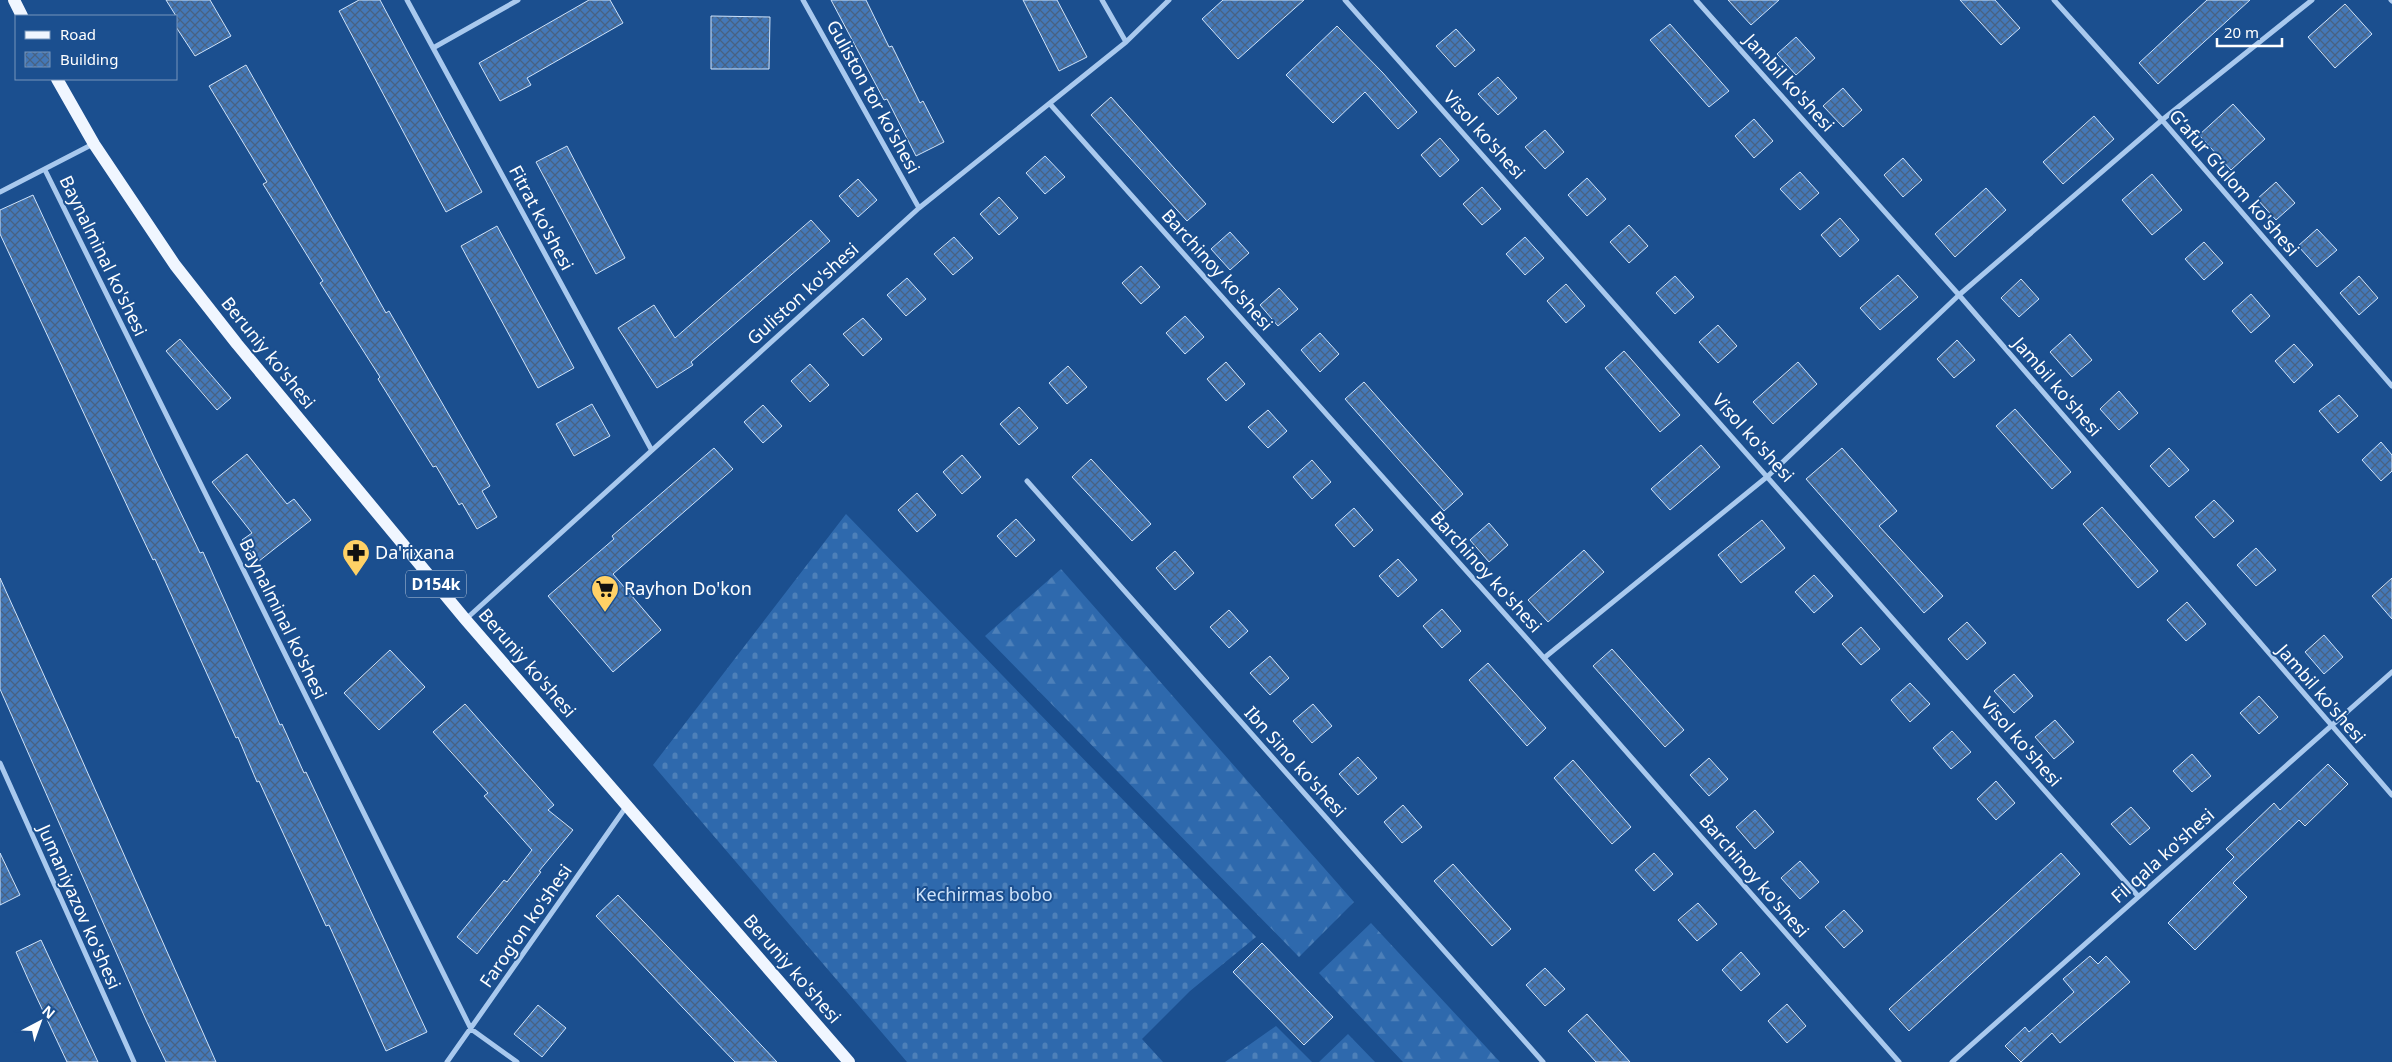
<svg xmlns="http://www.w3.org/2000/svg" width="2392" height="1062" viewBox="0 0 2392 1062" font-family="'Noto Sans',sans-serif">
	<defs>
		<pattern id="forest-firs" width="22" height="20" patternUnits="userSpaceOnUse" patternTransform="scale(1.25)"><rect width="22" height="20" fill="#2e69ad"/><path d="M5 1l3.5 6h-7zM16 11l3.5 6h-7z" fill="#4d80b9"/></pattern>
		<pattern id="cemetery-stones" width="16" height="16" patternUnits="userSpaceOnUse" patternTransform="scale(1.25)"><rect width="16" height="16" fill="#2e69ad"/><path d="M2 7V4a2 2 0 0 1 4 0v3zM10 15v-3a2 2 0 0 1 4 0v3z" fill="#4d80b9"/></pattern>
		<pattern id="building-cross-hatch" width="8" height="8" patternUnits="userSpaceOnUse" patternTransform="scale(1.25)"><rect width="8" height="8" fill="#4478b7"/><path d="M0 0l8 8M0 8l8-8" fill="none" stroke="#486282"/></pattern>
	</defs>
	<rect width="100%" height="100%" fill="#1b4f8f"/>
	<!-- forest -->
	<path fill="url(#forest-firs)" d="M1061 569 1354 902 1299 957 985 636Z
		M1371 923 1500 1062H1403L1319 973Z"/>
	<!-- cemetery -->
	<path fill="url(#cemetery-stones)" d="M846 514 1256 937 1190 991 1142 1039 1163 1062H907L653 765Z
		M1276 1026 1312 1062H1225Z
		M1348 1034 1375 1062H1319Z"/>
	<!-- building -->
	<path fill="url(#building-cross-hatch)" stroke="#cfe3fa" d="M166 0H210L231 36 195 56 176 27V16Z
		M359 0H380L482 192 446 212 339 11Z
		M589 0H610L623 23 527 78 531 85 500 101 479 63Z
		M831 0H866L889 47 892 46 920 103 923 101 944 142 916 156 887 99 884 100Z
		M1023 0H1057L1087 57 1059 71Z
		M1223 0H1304L1238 59 1202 19Z
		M1728 0H1779L1751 25Z
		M1960 0H1995L2020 28 2001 45Z
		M2207 0H2250L2158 84 2139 63Z
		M2345 4 2372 34 2335 68 2308 37Z
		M711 16 770 17 769 69H711Z
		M1670 24 1729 91 1709 107 1650 40Z
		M1337 26 1383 73 1417 112 1398 129 1365 92 1333 123 1286 75Z
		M1456 29 1475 50 1455 67 1436 46Z
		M1796 37 1815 58 1796 75 1777 54Z
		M246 65 386 313 389 311 490 486 482 491 497 517 477 529 462 503 459 505 436 466 433 467 378 379 380 377 320 283 323 281 263 184 267 182 209 86Z
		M1498 77 1517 98 1498 115 1478 94Z
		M1843 88 1862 110 1843 127 1823 106Z
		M1111 97 1206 204 1187 221 1091 115Z
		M2233 104 2265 139 2231 170 2199 135Z
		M2094 116 2114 139 2063 184 2043 162Z
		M1754 119 1773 141 1754 158 1735 136Z
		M1545 130 1564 152 1545 169 1525 147Z
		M1440 138 1459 160 1440 177 1421 155Z
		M567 146 625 258 596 274 536 162Z
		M1045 156 1065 177 1045 194 1026 173Z
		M1903 158 1922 180 1903 197 1884 175Z
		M1800 172 1819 193 1800 210 1780 189Z
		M2152 174 2182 210 2152 235 2122 200Z
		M1587 178 1606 199 1587 216 1568 195Z
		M858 179 877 200 858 217 839 196Z
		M2276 182 2295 203 2276 220 2257 199Z
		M1482 187 1501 209 1482 225 1463 204Z
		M1986 188 2006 210 1955 257 1935 234Z
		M33 195 153 455 200 553 203 552 280 725 282 724 304 773 306 772 427 1032 386 1051 329 925 326 926 259 781 257 782 238 737 236 738 155 559 153 560 130 512 0 234V210Z
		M999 197 1018 218 999 235 980 214Z
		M1840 218 1859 240 1840 257 1821 235Z
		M811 220 830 241 691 362 693 365 657 388 618 328 654 305 675 338Z
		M1629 225 1648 246 1629 263 1610 242Z
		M497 226 574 368 538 388 461 246Z
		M2317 229 2337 250 2317 267 2298 246Z
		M1230 232 1249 253 1230 270 1211 249Z
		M954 237 973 258 953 275 934 254Z
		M1525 237 1544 258 1525 275 1506 254Z
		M2204 242 2223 263 2204 280 2185 259Z
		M1141 266 1160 287 1141 304 1122 283Z
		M1898 275 1918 297 1880 330 1860 308Z
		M1675 276 1694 297 1675 314 1656 293Z
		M2359 276 2378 298 2359 315 2340 293Z
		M907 278 926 299 906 316 887 295Z
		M2021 279 2039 299 2019 317 2001 298Z
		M1566 284 1585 306 1566 323 1547 301Z
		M1279 288 1298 309 1278 326 1260 305Z
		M2251 294 2270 316 2251 333 2232 311Z
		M1185 316 1204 337 1185 354 1166 333Z
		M863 318 882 339 863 356 843 334Z
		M1718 325 1737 346 1718 363 1699 342Z
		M1320 333 1339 354 1320 372 1301 350Z
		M2070 334 2092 360 2072 377 2050 352Z
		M180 339 231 398 217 410 166 351Z
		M1957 340 1975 360 1954 378 1937 359Z
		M2294 344 2313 365 2294 383 2275 361Z
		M1624 351 1680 415 1660 432 1605 368Z
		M1226 362 1245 384 1226 401 1207 379Z
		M1798 362 1817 384 1773 424 1753 402Z
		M810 364 829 385 810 402 791 381Z
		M1068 366 1087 387 1067 404 1049 383Z
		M1364 382 1463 494 1444 511 1345 399Z
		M2119 391 2138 413 2119 430 2100 409Z
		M2339 395 2358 416 2338 433 2319 411Z
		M592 404 610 436 574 456 556 424Z
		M763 405 782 426 763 443 744 422Z
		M1019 407 1038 428 1019 445 1000 424Z
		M2015 409 2071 472 2052 489 1996 426Z
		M1268 410 1287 431 1268 448 1248 427Z
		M2381 442 2392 455V471L2381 481 2362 460Z
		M1701 445 1720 467 1670 510 1651 489Z
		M714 448 733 469 613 574 661 630 613 672 548 596 614 539 612 536Z
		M1842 448 1897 511 1879 526 1943 596 1924 613 1806 479Z
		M2169 448 2189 470 2169 487 2150 466Z
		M247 454 287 504 294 499 311 520 259 561 242 540 252 533 212 482Z
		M962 455 981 477 962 494 943 472Z
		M1091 459 1151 524 1132 541 1072 477Z
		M1312 460 1331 482 1312 499 1293 477Z
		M917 493 936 515 917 532 898 510Z
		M2214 500 2234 521 2214 538 2195 517Z
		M2102 507 2158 571 2138 588 2083 524Z
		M1354 508 1373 530 1354 547 1335 525Z
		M1016 519 1035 540 1016 557 997 536Z
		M1762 520 1785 548 1741 583 1718 555Z
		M1489 523 1508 545 1489 562 1470 540Z
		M2256 548 2276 570 2256 586 2237 565Z
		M1584 550 1604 572 1548 622 1528 600Z
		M1175 551 1194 573 1175 590 1156 568Z
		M1398 559 1417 580 1398 597 1379 576Z
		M1814 575 1833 596 1814 613 1795 592Z
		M0 578 70 733 216 1062H166L146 1020 0 689Z
		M2392 578V619L2372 596Z
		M2187 602 2206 624 2186 641 2167 620Z
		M1442 609 1461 631 1442 648 1423 626Z
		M1229 610 1248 631 1229 648 1210 627Z
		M1967 622 1986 643 1967 660 1948 639Z
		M1861 627 1880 649 1861 665 1842 644Z
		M2324 635 2343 657 2324 674 2305 652Z
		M1612 649 1684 730 1665 747 1593 666Z
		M390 650 425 687 379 730 344 693Z
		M1270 656 1289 678 1270 695 1250 673Z
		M1488 663 1546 728 1527 746 1469 680Z
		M2014 674 2033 696 2014 713 1994 691Z
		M1910 683 1930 704 1910 722 1891 700Z
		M2259 696 2278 717 2259 734 2240 713Z
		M465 704 554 805 548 810 573 830 539 871 541 872 477 954 457 937 504 880 507 882 532 850 484 796 488 793 433 732Z
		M1313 704 1332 726 1312 743 1293 721Z
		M2055 720 2074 742 2054 759 2035 737Z
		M1952 731 1971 752 1951 769 1933 748Z
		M2192 754 2211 776 2192 792 2173 771Z
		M1358 757 1377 778 1358 795 1339 774Z
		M1709 758 1728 779 1709 796 1690 775Z
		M1573 760 1631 827 1612 844 1554 778Z
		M2328 764 2348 784 2305 826 2299 820 2233 883 2247 897 2195 950 2168 923 2234 857 2226 849 2274 803 2280 810Z
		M1996 781 2015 803 1996 820 1977 799Z
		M1403 805 1422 827 1402 843 1384 822Z
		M2131 807 2150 828 2130 845 2111 824Z
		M1755 810 1774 832 1755 849 1736 827Z
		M0 853 20 895 0 905Z
		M1654 853 1673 874 1654 891 1635 870Z
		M2061 853 2080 874 1909 1031 1889 1009Z
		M1800 861 1819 882 1800 899 1781 878Z
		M1453 864 1511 929 1492 946 1434 881Z
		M618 895 715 996 777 1062H735L685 1010 596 916Z
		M1698 903 1717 924 1697 941 1678 920Z
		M1844 910 1863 931 1844 948 1825 927Z
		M41 940 62 985 98 1062H67L28 979 16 952Z
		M1262 943 1333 1017 1304 1045 1233 972Z
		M1741 952 1760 974 1741 991 1722 970Z
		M2090 956 2098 964 2106 956 2130 982 2060 1043 2052 1033 2021 1062 2005 1046 2025 1027 2029 1032 2074 992 2063 979Z
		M1545 968 1565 989 1545 1006 1526 985Z
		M1787 1004 1806 1026 1787 1043 1768 1021Z
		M538 1005 566 1028 542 1057 514 1034Z
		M1587 1014 1630 1062H1596L1568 1031Z"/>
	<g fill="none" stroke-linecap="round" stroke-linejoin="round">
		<!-- street -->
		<path stroke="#a9c9ee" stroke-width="5" d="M407 0 651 449
			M803 0 919 208
			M1102 0 1126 42
			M1345 0 2138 896
			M1696 0 1959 295 2392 795
			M2054 0 2162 120 2392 386
			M2391 0 2392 1
			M433 48 518 0
			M1050 104 1544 658 1899 1062
			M45 170 471 1029 517 1062
			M0 192 93 144
			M1027 481 1543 1062
			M466 619 919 208 1126 42 1169 0
			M1544 658 1768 476 1959 295 2162 120 2312 0
			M0 763 134 1062
			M447 1062 626 807
			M1952 1062 2392 672"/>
		<!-- primary -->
		<path stroke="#f0f6ff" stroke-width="12" d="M14 0 22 16
			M57 79 94 144 175 265 237 344 465 619 849 1062"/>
	</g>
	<!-- icons -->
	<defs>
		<symbol id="pharmacy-pin" viewBox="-11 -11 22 30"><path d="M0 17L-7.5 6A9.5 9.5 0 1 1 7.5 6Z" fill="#ffd166" stroke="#1b4f8f"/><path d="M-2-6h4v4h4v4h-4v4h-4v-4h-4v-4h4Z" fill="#111"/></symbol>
		<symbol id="supermarket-pin" viewBox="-11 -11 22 30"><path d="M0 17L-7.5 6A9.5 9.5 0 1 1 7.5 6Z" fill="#ffd166" stroke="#1b4f8f"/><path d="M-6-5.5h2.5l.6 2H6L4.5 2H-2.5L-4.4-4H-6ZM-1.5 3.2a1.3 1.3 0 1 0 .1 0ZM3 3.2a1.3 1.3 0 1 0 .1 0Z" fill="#111"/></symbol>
	</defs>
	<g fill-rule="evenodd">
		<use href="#pharmacy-pin" x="340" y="537" width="32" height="43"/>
		<use href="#supermarket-pin" x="589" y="573" width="32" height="43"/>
	</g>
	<g text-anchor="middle" stroke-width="4" stroke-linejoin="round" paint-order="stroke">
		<!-- shield labels -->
		<rect fill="#1b4f8f" stroke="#bbcadd" stroke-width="1" x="406" y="570.5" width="60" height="27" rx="4"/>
		<g font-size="16" font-weight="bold" fill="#fff">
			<text x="436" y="590">D154k</text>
		</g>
		<!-- street labels -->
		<g font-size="18" fill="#fff" stroke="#1b4f8f">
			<text transform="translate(1789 83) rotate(48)" y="6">Jambil ko'shesi</text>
			<text transform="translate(873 97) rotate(61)" y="6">Guliston tor ko'shesi</text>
			<text transform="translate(1484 135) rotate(48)" y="6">Visol ko'shesi</text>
			<text transform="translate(2234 183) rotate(49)" y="6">Gʻafur Gʻulom ko'shesi</text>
			<text transform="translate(541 218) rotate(62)" y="6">Fitrat ko'shesi</text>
			<text transform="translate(103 256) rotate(64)" y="6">Baynalminal ko'shesi</text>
			<text transform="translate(1217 270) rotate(48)" y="6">Barchinoy ko'shesi</text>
			<text transform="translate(803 294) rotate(-42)" y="6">Guliston ko'shesi</text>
			<text transform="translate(268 353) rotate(51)" y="6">Beruniy ko'shesi</text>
			<text transform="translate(2057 387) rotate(49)" y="6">Jambil ko'shesi</text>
			<text transform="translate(1753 438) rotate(48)" y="6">Visol ko'shesi</text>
			<text transform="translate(1486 572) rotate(48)" y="6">Barchinoy ko'shesi</text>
			<text transform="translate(283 619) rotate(64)" y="6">Baynalminal ko'shesi</text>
			<text transform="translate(527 663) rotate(49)" y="6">Beruniy ko'shesi</text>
			<text transform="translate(2321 694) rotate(49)" y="6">Jambil ko'shesi</text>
			<text transform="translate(2021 742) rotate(49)" y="6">Visol ko'shesi</text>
			<text transform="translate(1295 762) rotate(48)" y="6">Ibn Sino ko'shesi</text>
			<text transform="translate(2163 856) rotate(-42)" y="6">Fil qala ko'shesi</text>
			<text transform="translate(1754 876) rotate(49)" y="6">Barchinoy ko'shesi</text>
			<text transform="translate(79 907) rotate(66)" y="6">Jumaniyazov ko'shesi</text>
			<text transform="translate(526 926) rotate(-55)" y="6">Farog'on ko'shesi</text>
			<text transform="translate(792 969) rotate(49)" y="6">Beruniy ko'shesi</text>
		</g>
		<!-- poi labels -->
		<g font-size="18" fill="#fff" stroke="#1b4f8f" text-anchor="start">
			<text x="375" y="559">Da'rixana</text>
			<text x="624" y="595">Rayhon Do'kon</text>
		</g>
		<!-- park labels -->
		<g font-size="18" fill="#cfe3fa" stroke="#1b4f8f">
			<text x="984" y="901">Kechirmas bobo</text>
		</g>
	</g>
	<!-- legend -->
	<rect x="15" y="15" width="162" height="65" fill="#1b4f8f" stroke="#7695bc"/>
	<rect x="25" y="31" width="25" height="8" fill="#f0f6ff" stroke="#7695bc"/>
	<text x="60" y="40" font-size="15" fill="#ffffff">Road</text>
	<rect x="25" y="52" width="25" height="15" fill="url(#building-cross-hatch)" stroke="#7695bc"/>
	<text x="60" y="65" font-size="15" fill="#ffffff">Building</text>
	<!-- north arrow -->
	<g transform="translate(40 1022) rotate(41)" stroke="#1b4f8f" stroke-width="4" paint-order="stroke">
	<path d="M0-4L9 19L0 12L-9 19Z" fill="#ffffff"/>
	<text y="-8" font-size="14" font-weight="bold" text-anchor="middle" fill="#ffffff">N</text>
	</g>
	<!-- scale -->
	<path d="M2217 38v8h65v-8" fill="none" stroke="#ffffff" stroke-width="2.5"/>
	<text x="2224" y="38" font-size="15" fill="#ffffff" stroke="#1b4f8f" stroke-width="4" paint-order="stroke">20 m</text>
</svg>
